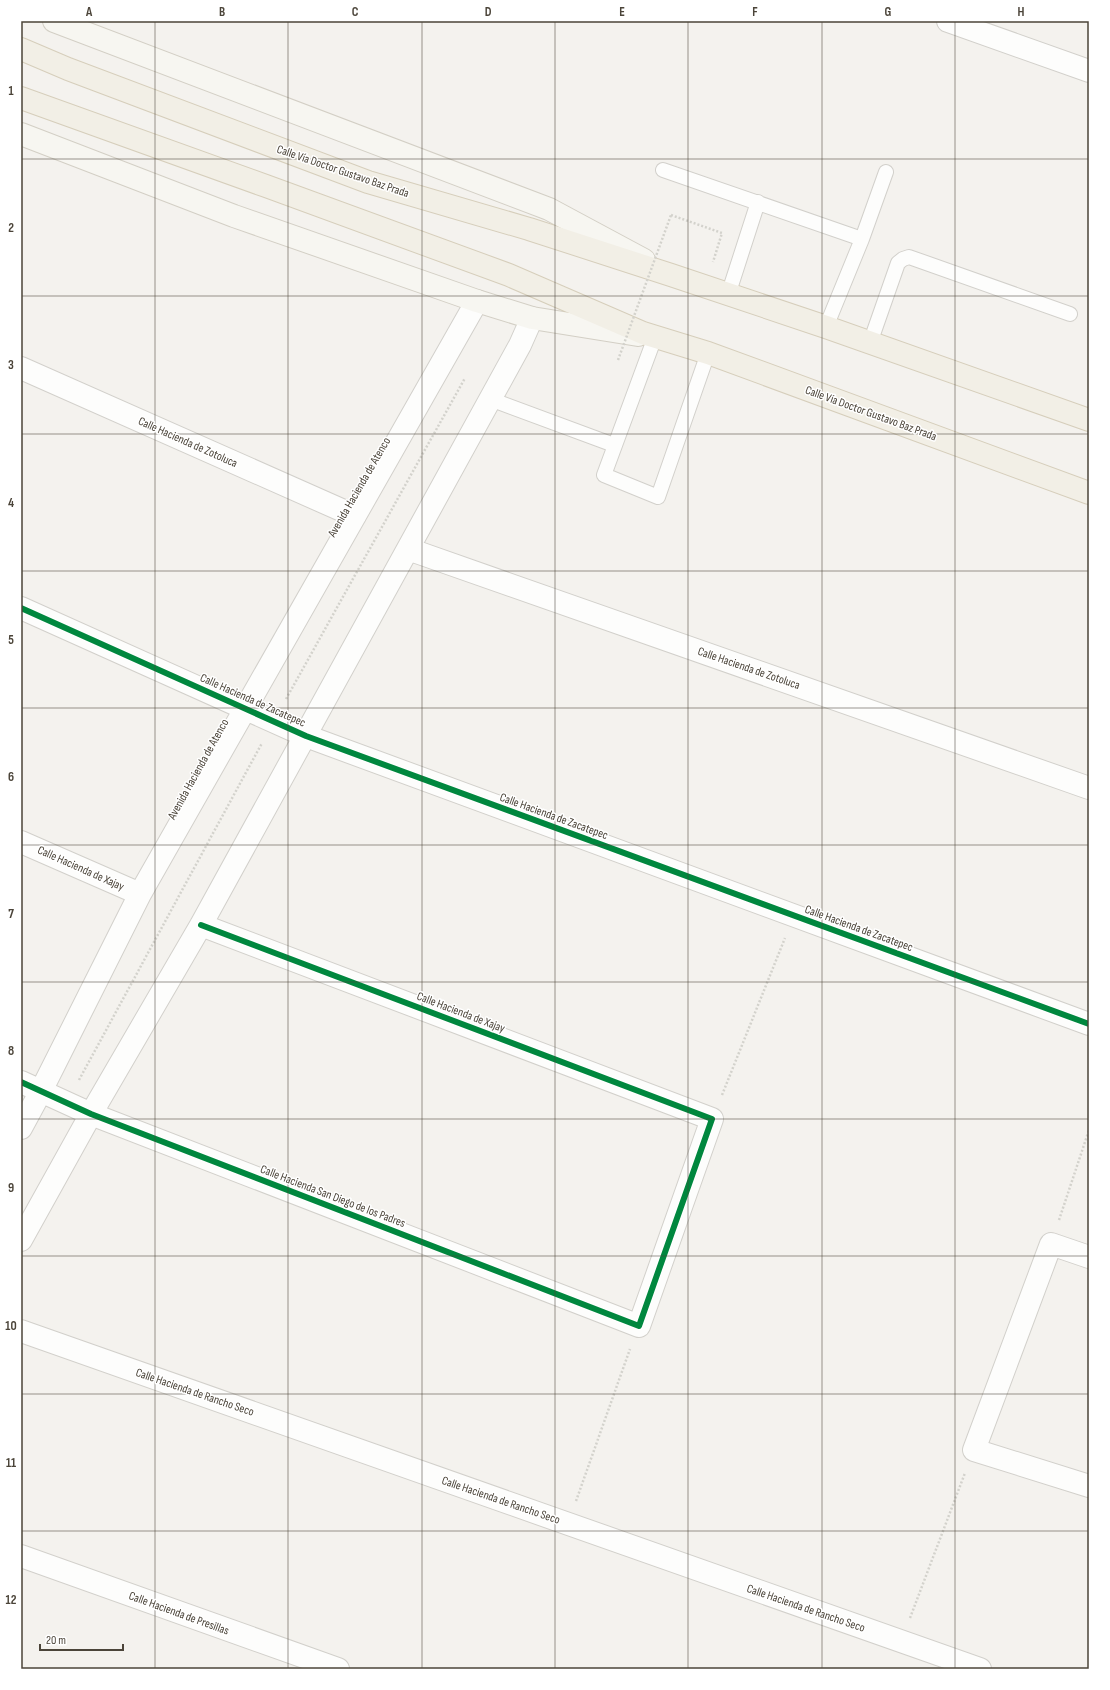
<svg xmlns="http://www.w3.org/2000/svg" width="1110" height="1690" viewBox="0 0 1110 1690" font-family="'Sofia Sans Condensed',sans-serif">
	<rect width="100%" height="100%" fill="#f4f2ee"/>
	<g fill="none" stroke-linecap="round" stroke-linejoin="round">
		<defs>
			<path id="service" d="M663 170 862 239
				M728 295 758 202
				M826 327 862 239 886 172
				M655 337 604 475 658 497 708 353
				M870 343 898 263 903 259 909 257 1070 314
				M490 399 614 445"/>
			<path id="minor" d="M948 21 1089 71
				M21 368 355 516
				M408 549 1089 788
				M21 608 306 736 1089 1024
				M21 842 140 894
				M21 1082 91 1114 639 1326 712 1119 201 925
				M21 1128 41 1091 140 894 477 301
				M21 1240 91 1114 201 925 520 345 532 318
				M1089 1257 1051 1244 974 1450 1089 1486
				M21 1331 980 1669
				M21 1556 338 1669"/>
			<path id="secondary" d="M54 21 549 209 644 260
				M21 134 234 216 477 301 532 318 638 335"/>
			<path id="primary" d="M21 49 68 69 368 182 529 229 671 275 826 327 1089 420
				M21 98 266 186 509 275 643 333 708 353 1089 493"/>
		</defs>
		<!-- service casing -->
		<use href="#service" stroke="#d2d0cb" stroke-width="16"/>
		<!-- minor casing -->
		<use href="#minor" stroke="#d2d0cb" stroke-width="24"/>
		<!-- secondary casing -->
		<use href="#secondary" stroke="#d3cfc5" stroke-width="24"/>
		<!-- primary casing -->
		<use href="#primary" stroke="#d6cebb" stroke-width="24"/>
		<!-- path -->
		<path stroke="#d3d2cc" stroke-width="2.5" stroke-dasharray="2 2" stroke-linecap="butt" d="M671 215 722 233 713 262
			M286 699 465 378
			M79 1080 262 743
			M722 1095 785 938
			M1059 1220 1089 1130
			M576 1501 630 1349
			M910 1618 965 1473"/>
		<!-- service -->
		<use href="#service" stroke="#fdfdfc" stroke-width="14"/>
		<!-- minor -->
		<use href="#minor" stroke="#fdfdfc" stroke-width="22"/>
		<!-- secondary -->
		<use href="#secondary" stroke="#f7f6f1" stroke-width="22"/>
		<!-- primary -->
		<use href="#primary" stroke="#f2efe6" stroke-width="22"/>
		<!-- path-bridge -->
		<path stroke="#d3d2cc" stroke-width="2.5" stroke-dasharray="2 2" stroke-linecap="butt" d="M618 360 671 215"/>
		<defs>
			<path id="cycleway" d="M21 608 306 736 1089 1024
				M21 1082 91 1114 639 1326 712 1119 201 925"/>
		</defs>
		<!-- cycleway casing -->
		<use href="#cycleway" stroke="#fff" stroke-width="8"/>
		<!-- cycleway -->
		<use href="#cycleway" stroke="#00873e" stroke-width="6"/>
	</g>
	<!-- grid -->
	<path fill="none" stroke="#4b4439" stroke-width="1" stroke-opacity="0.55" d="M155 21V1669M288 21V1669M422 21V1669M555 21V1669M688 21V1669M822 21V1669M955 21V1669M21 159H1089M21 296H1089M21 434H1089M21 571H1089M21 708H1089M21 845H1089M21 982H1089M21 1119H1089M21 1256H1089M21 1394H1089M21 1531H1089"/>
	<g text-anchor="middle" stroke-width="3" stroke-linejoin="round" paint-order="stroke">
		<!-- street labels -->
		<g font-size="12" fill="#4b4439" stroke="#fff">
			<text transform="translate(343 171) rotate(19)" y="4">Calle Vía Doctor Gustavo Baz Prada</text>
			<text transform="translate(871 413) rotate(20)" y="4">Calle Vía Doctor Gustavo Baz Prada</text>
			<text transform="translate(188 442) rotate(24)" y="4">Calle Hacienda de Zotoluca</text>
			<text transform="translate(359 487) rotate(-60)" y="4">Avenida Hacienda de Atenco</text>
			<text transform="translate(749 668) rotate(19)" y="4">Calle Hacienda de Zotoluca</text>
			<text transform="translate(253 700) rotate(24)" y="4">Calle Hacienda de Zacatepec</text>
			<text transform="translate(198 769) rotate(-61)" y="4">Avenida Hacienda de Atenco</text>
			<text transform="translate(554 816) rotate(20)" y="4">Calle Hacienda de Zacatepec</text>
			<text transform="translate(81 868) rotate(24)" y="4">Calle Hacienda de Xajay</text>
			<text transform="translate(859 928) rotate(20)" y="4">Calle Hacienda de Zacatepec</text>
			<text transform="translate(461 1012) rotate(21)" y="4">Calle Hacienda de Xajay</text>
			<text transform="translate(333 1196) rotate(21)" y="4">Calle Hacienda San Diego de los Padres</text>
			<text transform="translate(195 1392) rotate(19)" y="4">Calle Hacienda de Rancho Seco</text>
			<text transform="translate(501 1500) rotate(19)" y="4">Calle Hacienda de Rancho Seco</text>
			<text transform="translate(806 1608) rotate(19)" y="4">Calle Hacienda de Rancho Seco</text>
			<text transform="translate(179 1613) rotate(20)" y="4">Calle Hacienda de Presillas</text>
		</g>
	</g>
	<!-- border -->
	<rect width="1110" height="1690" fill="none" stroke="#ffffff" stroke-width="44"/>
	<!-- scale -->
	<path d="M40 1644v6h83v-6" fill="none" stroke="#4b4439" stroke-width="2"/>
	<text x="46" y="1644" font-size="12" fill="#4b4439" stroke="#ffffff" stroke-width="3" paint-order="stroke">20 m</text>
	<rect x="22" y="22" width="1066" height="1646" fill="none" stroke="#4b4439" stroke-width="1.5"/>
	<g font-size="13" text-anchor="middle" font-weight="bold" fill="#4b4439">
		<text x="89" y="16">A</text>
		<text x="222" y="16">B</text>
		<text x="355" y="16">C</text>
		<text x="488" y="16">D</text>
		<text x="622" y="16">E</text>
		<text x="755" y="16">F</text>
		<text x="888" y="16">G</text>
		<text x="1021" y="16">H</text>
		<text x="11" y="95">1</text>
		<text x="11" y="232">2</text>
		<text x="11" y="369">3</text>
		<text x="11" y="507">4</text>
		<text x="11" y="644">5</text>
		<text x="11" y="781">6</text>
		<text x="11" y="918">7</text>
		<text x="11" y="1055">8</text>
		<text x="11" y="1192">9</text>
		<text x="11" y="1330">10</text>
		<text x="11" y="1467">11</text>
		<text x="11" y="1604">12</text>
	</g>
</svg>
